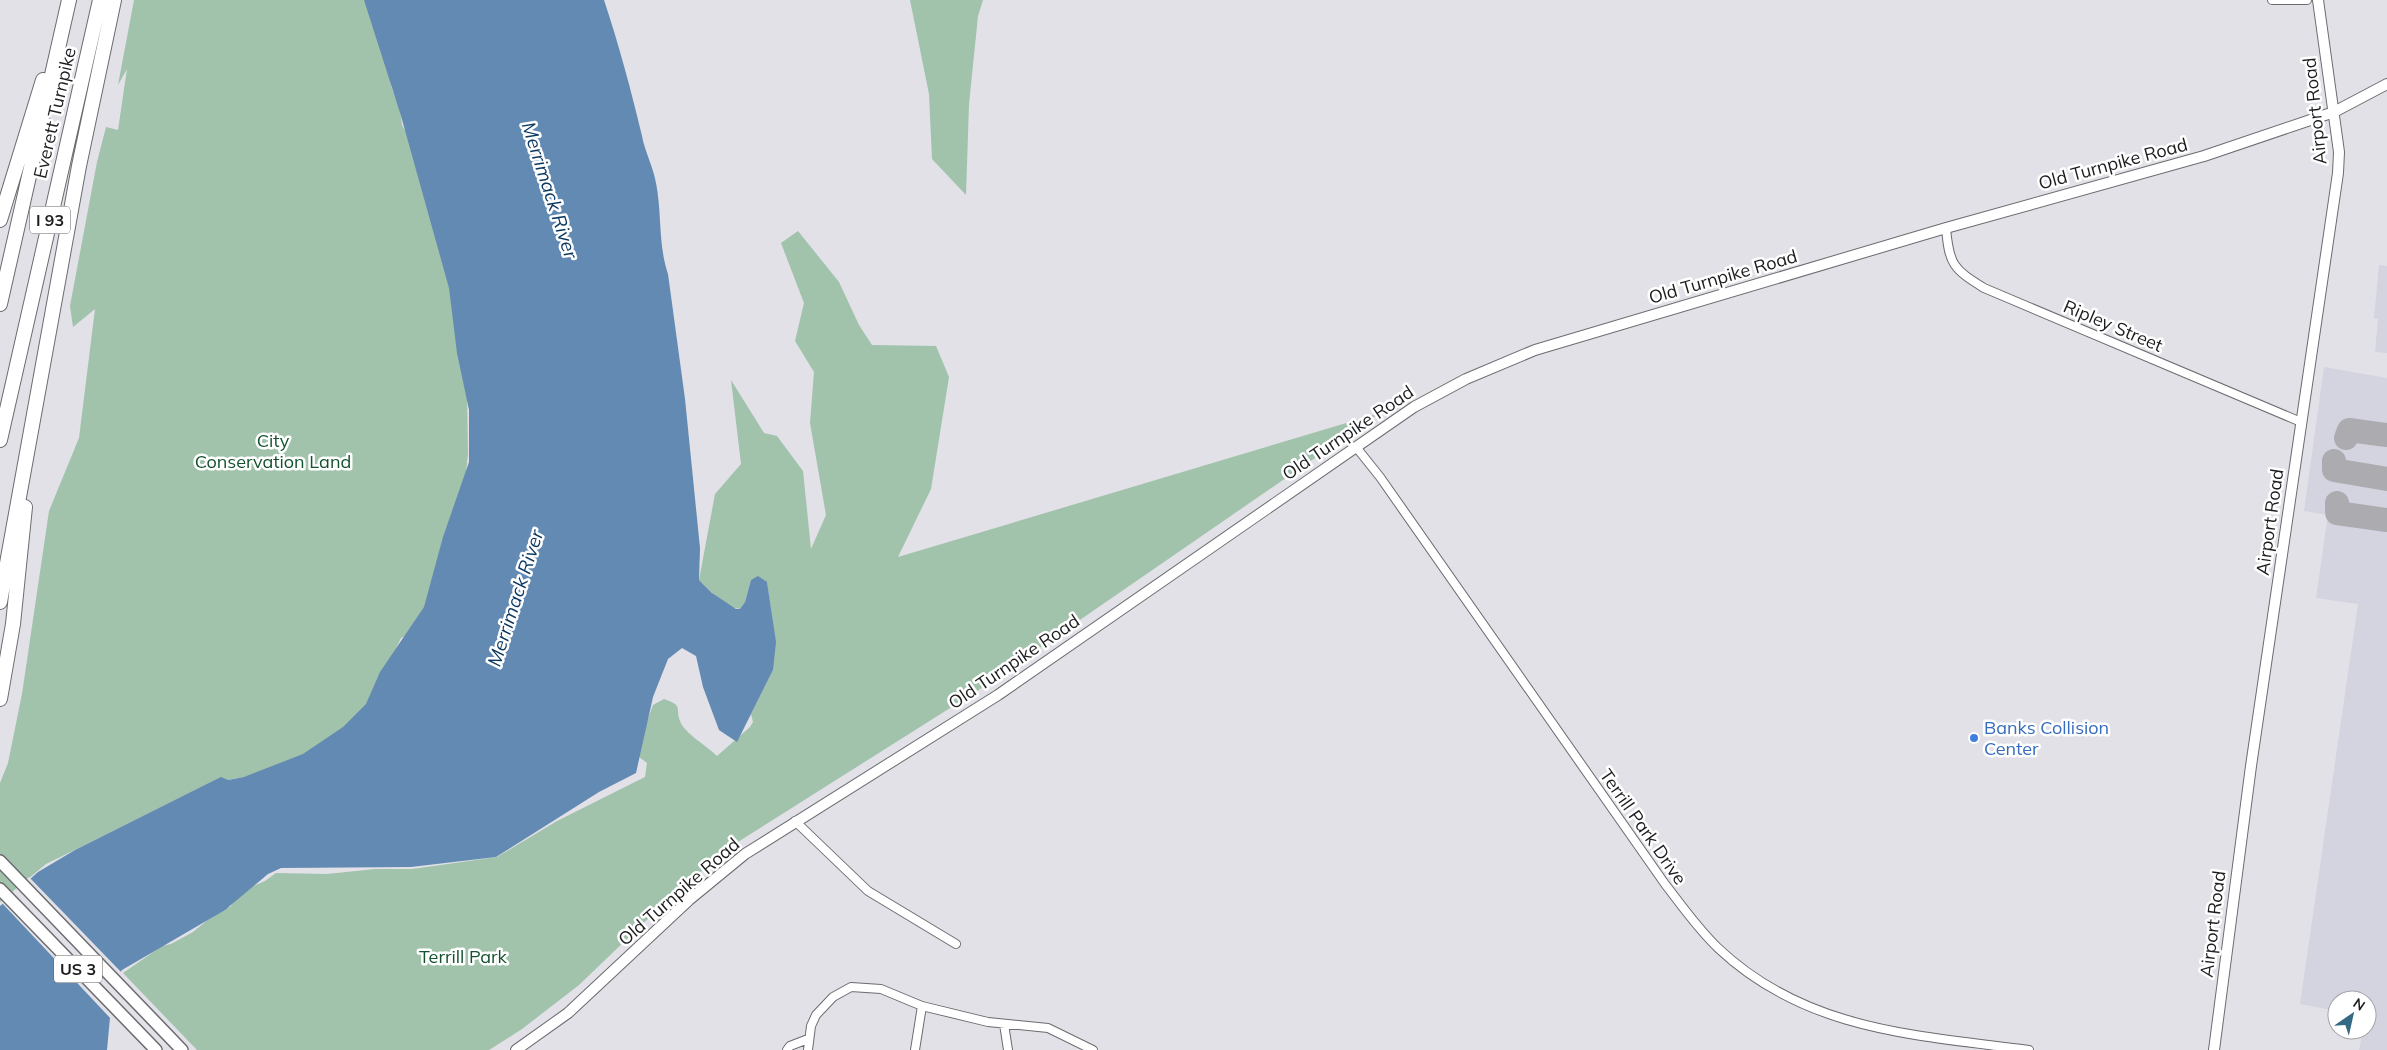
<svg xmlns="http://www.w3.org/2000/svg" width="2387" height="1050" viewBox="0 0 2387 1050" font-family="Mulish,sans-serif">
	<rect width="100%" height="100%" fill="#e1e1e7"/>
	<!-- built -->
	<path fill="#d4d4e1" d="M2379 265 2387 266V353L2375 352 2378 319 2374 318Z
		M2324 367 2387 378V1050H2359L2363 1030H2367V1000H2337V1011L2300 1004 2358 604 2316 598 2328 515 2304 511Z"/>
	<!-- green -->
	<path fill="#a1c2ab" d="M134 0H370L392 89 400 110 402 125 411 141 441 235 467 391 468 454 464 491 451 554 413 632 401 638 371 700 331 748 265 774 232 779 205 786 46 864 0 902V783L8 763 22 694 49 511 79 438 95 309 73 327 70 306 97 162 106 127 118 130 127 69 118 85Z
		M910 0H983L978 16 969 104 966 195 932 159 929 94Z
		M798 231 839 282 859 325 872 345 936 346 949 377 931 489 898 557 1380 413 977 691 741 840 679 889 579 985 522 1029 489 1050H197L123 973 162 946 171 944 193 932 221 909 230 907 244 890 265 881 276 873 327 874 375 869H412L497 857 557 821 645 777 647 763 635 754 653 705 664 699C684 706 675 708 680 721 683 732 708 747 717 756L750 727 753 722 751 714 773 670V624L767 582 751 580 745 602 740 609C726 608 709 590 699 580L715 494 741 464 731 380 764 433 777 436 803 471 811 549 826 515 810 423 814 372 795 341 804 303 781 243Z"/>
	<!-- water -->
	<path fill="#628ab3" d="M364 0H604C619 45 631 90 642 136 645 152 653 166 656 183 662 213 658 245 668 274L685 399 700 548 699 580 712 593 736 609H740L745 602 751 580 758 576 767 582 776 642 773 670 737 742 719 730 703 687 696 656 682 648 668 659 653 697 636 773 599 792 496 857 411 867 281 868 268 874 225 910 122 970 113 985 107 1050H0V906L38 872 75 850 221 777 228 780 244 777 303 754 343 727 366 704 380 672 424 607 443 537 469 462V410L457 353 449 288 401 116Z"/>
	<!-- pier -->
	<path fill="#e1e1e7" d="M29 877 123 974 116 986 112 1020 1 902Z"/>
	<g fill="none" stroke-linecap="round" stroke-linejoin="round">
		<!-- taxiway -->
		<path stroke="#ababb0" stroke-width="24" d="M2346 438 2349 430 2387 435
			M2334 461V470L2387 479
			M2337 503V513L2387 520"/>
		<defs>
			<path id="street" d="M2272 0H2307
				M1946 228C1949 264 1953 269 1984 288L2301 422
				M1356 447 1380 477 1665 884C1682 906 1698 929 1718 948 1806 1031 1915 1035 2029 1050
				M795 821 868 891 956 944
				M1004 1024 1008 1050
				M787 1050 790 1046 808 1039
				M808 1050 811 1026 816 1015 833 997 851 987 881 989 922 1006 988 1022 1048 1028 1093 1050
				M915 1050 922 1006"/>
			<path id="secondary" d="M516 1050 568 1013 689 900 745 854 998 695 1414 407 1466 379 1535 350 1946 228 2204 156 2334 112 2387 84
				M2214 1050 2251 766 2338 173 2339 152 2318 0"/>
			<path id="primary" d="M0 861 182 1050
				M0 889 156 1050"/>
			<path id="highway" d="M0 220 43 80
				M0 304 69 0
				M0 440 100 0
				M0 602 79 166 114 0
				M0 699 13 624 25 507"/>
		</defs>
		<!-- street casing -->
		<use href="#street" stroke="#6b6b70" stroke-width="10"/>
		<!-- secondary casing -->
		<use href="#secondary" stroke="#6b6b70" stroke-width="12"/>
		<!-- primary casing -->
		<use href="#primary" stroke="#6b6b70" stroke-width="14"/>
		<!-- highway casing -->
		<use href="#highway" stroke="#6b6b70" stroke-width="16"/>
		<!-- street -->
		<use href="#street" stroke="#fff" stroke-width="8"/>
		<!-- secondary -->
		<use href="#secondary" stroke="#fff" stroke-width="10"/>
		<!-- primary -->
		<use href="#primary" stroke="#fff" stroke-width="11"/>
		<!-- highway -->
		<use href="#highway" stroke="#fff" stroke-width="14"/>
	</g>
	<!-- markers -->
	<circle fill="#3f7fe0" stroke="#fff" stroke-width="2" cx="1974" cy="738" r="5"/>
	<g text-anchor="middle" stroke-width="5" stroke-linejoin="round" paint-order="stroke">
		<!-- shield labels -->
		<g fill="#fff" stroke="#606062" stroke-width="1">
			<rect x="30" y="206.5" width="40" height="27" rx="4"/>
			<rect x="54" y="955.5" width="48" height="27" rx="4"/>
		</g>
		<g font-size="16" font-weight="bold" fill="#1c1c1e">
			<text x="50" y="226">I 93</text>
			<text x="78" y="975">US 3</text>
		</g>
		<!-- street labels -->
		<g font-size="18" fill="#1c1c1e" stroke="#fff">
			<text transform="translate(2315 111) rotate(-96)" y="6">Airport Road</text>
			<text transform="translate(55 113) rotate(-77)" y="6">Everett Turnpike</text>
			<text transform="translate(2113 164) rotate(-15)" y="6">Old Turnpike Road</text>
			<text transform="translate(1723 277) rotate(-16)" y="6">Old Turnpike Road</text>
			<text transform="translate(2113 326) rotate(23)" y="6">Ripley Street</text>
			<text transform="translate(1348 433) rotate(-34)" y="6">Old Turnpike Road</text>
			<text transform="translate(2270 522) rotate(-82)" y="6">Airport Road</text>
			<text transform="translate(1014 662) rotate(-34)" y="6">Old Turnpike Road</text>
			<text transform="translate(1643 827) rotate(55)" y="6">Terrill Park Drive</text>
			<text transform="translate(679 892) rotate(-41)" y="6">Old Turnpike Road</text>
			<text transform="translate(2213 924) rotate(-83)" y="6">Airport Road</text>
		</g>
		<!-- park labels -->
		<g font-size="18" fill="#14522f" stroke="#fff">
			<text x="273" y="447">City<tspan x="273" dy="21">Conservation Land</tspan></text>
			<text x="463" y="963">Terrill Park</text>
		</g>
		<!-- shop labels -->
		<g font-size="18" fill="#366cbe" stroke="#fff" text-anchor="start">
			<text x="1984" y="734">Banks Collision<tspan x="1984" dy="21">Center</tspan></text>
		</g>
		<!-- water labels -->
		<g font-size="19" font-style="italic" fill="#09375f" stroke="#fff">
			<text transform="translate(550 190) rotate(72)" y="7">Merrimack River</text>
			<text transform="translate(515 598) rotate(-72)" y="7">Merrimack River</text>
		</g>
	</g>
	<!-- north arrow -->
	<g transform="translate(2352 1015) rotate(34)"><circle r="24" fill="#ffffff" stroke="#a4a4a5"/>
	<path d="M0-4L9 19L0 12L-9 19Z" fill="#336984"/>
	<text y="-8" font-size="14" font-weight="bold" text-anchor="middle" fill="#1c1c1e">N</text>
	</g>
</svg>
